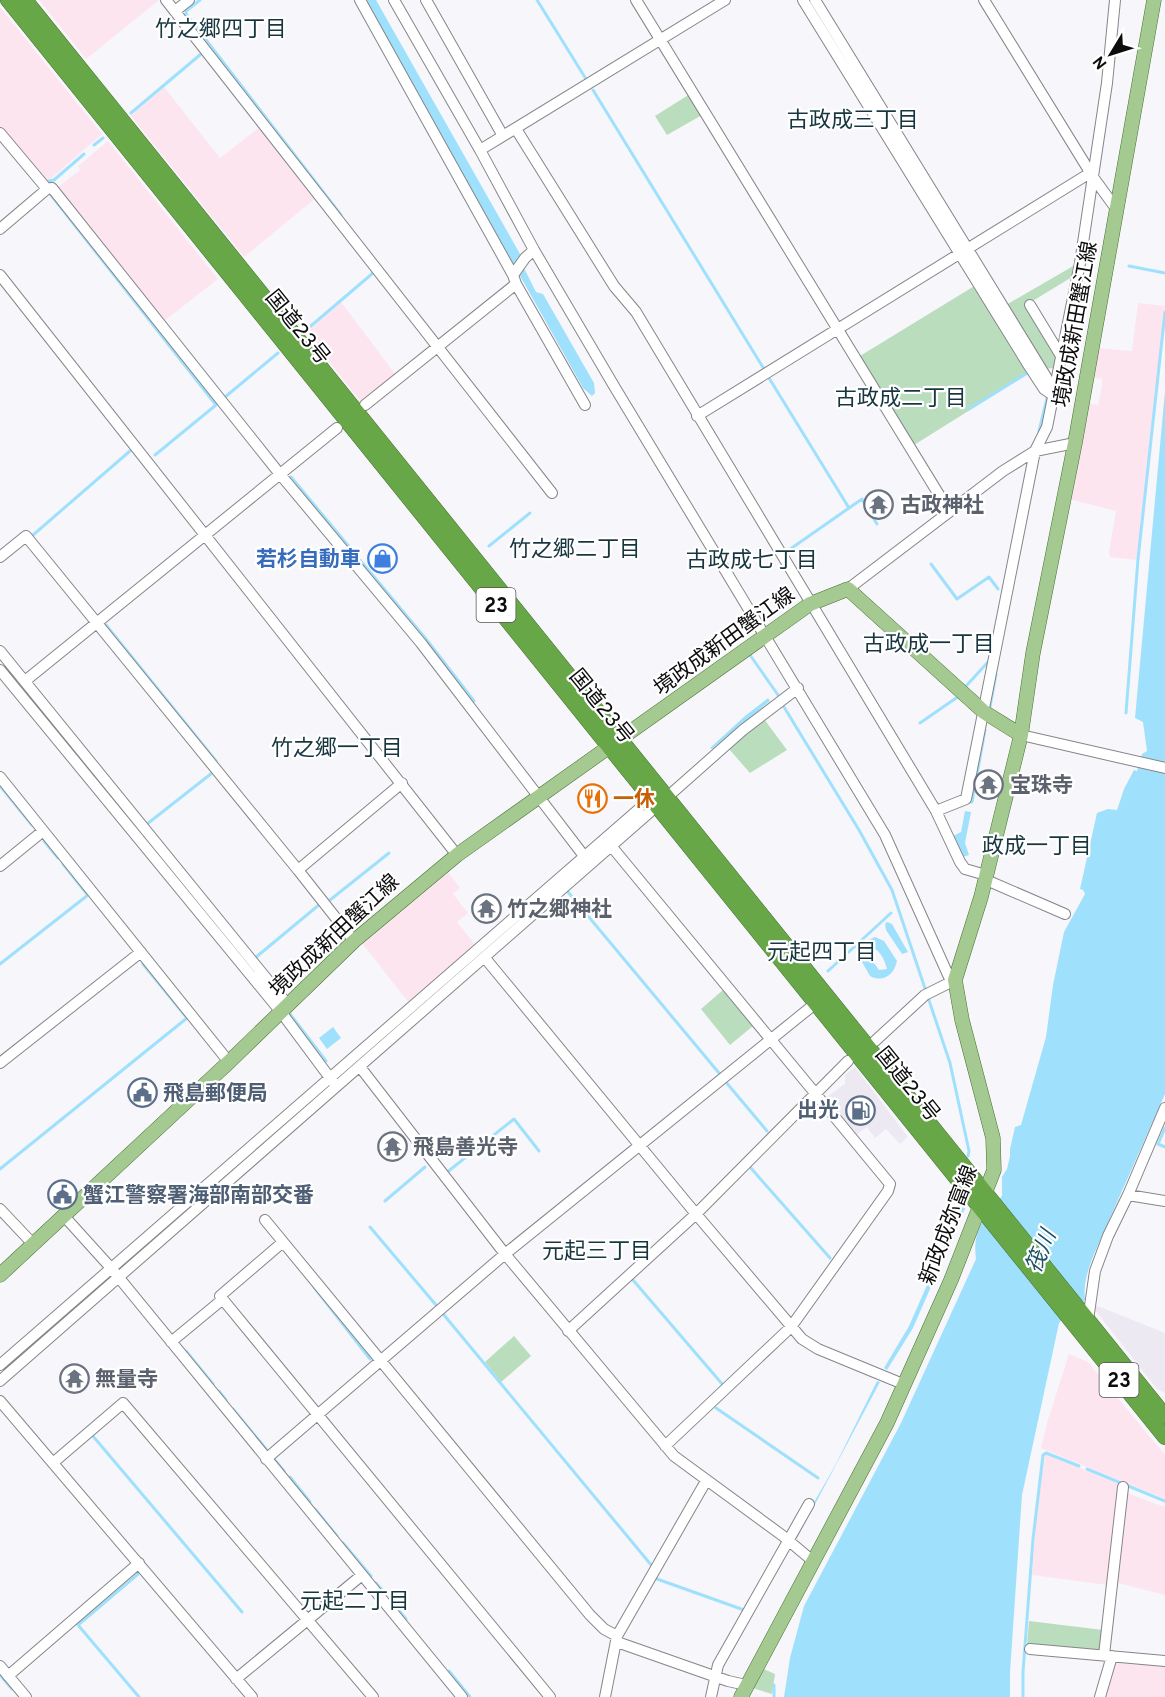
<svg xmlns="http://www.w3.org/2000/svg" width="1165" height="1697" viewBox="0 0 1165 1697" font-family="Overpass,'Noto Sans JP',sans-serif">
	<rect width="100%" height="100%" fill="#f7f6fa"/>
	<!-- built -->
	<path fill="#ede9f3" d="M855 1067 908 1137 900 1144 886 1129 875 1138 867 1127 856 1135 825 1098 845 1084V1075Z
		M1095 1305 1165 1333V1393L1157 1389 1095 1310Z"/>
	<!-- industrial -->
	<path fill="#fde5f0" d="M39 0H159L86 59Z
		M0 7 102 134 47 182 0 127Z
		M164 87 220 158 261 126 316 198 244 257 131 116Z
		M108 141 218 279 164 321 58 187 80 170 78 166Z
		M341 302 396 375 362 403 306 333Z
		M1138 303 1165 306 1137 560 1110 557 1109 552 1116 511 1069 499 1086 403 1098 405 1102 386V379L1091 377 1096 348 1132 351Z
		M448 872 460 888 453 894 468 913 457 922 476 946 409 1003 362 943 393 915Z
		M1069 1354 1088 1362 1165 1455V1499L1041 1448 1047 1423Z
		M1046 1454 1119 1484 1108 1585 1032 1575 1038 1493 1045 1455Z
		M1124 1492 1165 1507V1595L1115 1582Z
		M1118 1660 1165 1665V1697H1104L1114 1663Z"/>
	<!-- green -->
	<path fill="#baddbe" d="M690 94 702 115 667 135 655 116Z
		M1075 265 1072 277 1026 305 1057 356 1054 368 1045 369 1006 305Z
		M976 285 1031 372 914 445 860 356Z
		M764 719 787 750 750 773 729 749Z
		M723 990 753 1026 730 1045 701 1009Z
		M514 1336 531 1356 501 1382 485 1362Z
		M1029 1621 1103 1630 1100 1653 1027 1645Z
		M759 1667 775 1674 772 1694 749 1687Z"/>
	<!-- water -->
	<path fill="#9fe1fd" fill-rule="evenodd" d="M365 0H376L520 254 522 264 536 292 543 294 594 383 595 393 592 396 583 388Z
		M1165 391V1094L1094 1254C1088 1270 1083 1283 1085 1300L1066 1315 1059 1323 1022 1495 1010 1672V1697H784L790 1658 804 1606 901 1423 976 1259C972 1231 985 1216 1002 1196V1177L1007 1169 1010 1156V1149L1015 1127 1021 1125 1046 1037 1053 985 1064 932 1085 894 1083 890 1080 889 1097 813 1108 809 1117 810 1124 789 1134 770 1137 771 1142 754 1147 751 1143 722 1135 718Z
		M768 698 770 701 712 749 710 748 745 716Z
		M965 811 971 812 965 843 969 855 962 857 953 836 961 832Z
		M887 922 892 924 908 952 902 954 886 930 885 924Z
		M875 937 884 941 897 961C894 975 883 983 870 976L858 955 861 943ZM871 947C880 949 885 961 887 969L879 970 867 953 866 950Z
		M333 1027 341 1038 327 1049 319 1038Z
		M964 1201 967 1204 913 1328 887 1370 884 1368 909 1326Z
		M877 1381 880 1382 796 1540 793 1539 836 1464Z"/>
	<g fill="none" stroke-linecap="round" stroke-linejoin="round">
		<!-- stream -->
		<path stroke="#9fe1fd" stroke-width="3" d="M200 0 186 11V14L341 215
			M537 0 586 79
			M593 90 764 369
			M131 113 201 54
			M94 145 103 138
			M49 181 54 180 84 154
			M51 195 216 405 155 455
			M1129 266 1165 273
			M305 331 373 273
			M769 378 849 508 862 499 877 524
			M225 397 278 353
			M969 409 1029 372
			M1039 431 1047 398
			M291 477 351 549
			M33 535 130 451
			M489 546 530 513
			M786 552 849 508
			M360 560 426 639 474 701
			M931 564 957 599 989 577 998 589
			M106 625 216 761
			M750 655 778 695
			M967 685 988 662
			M784 707 859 830 892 890 950 1063 969 1151 968 1156
			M990 707 996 674
			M1126 713 1138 559 1165 312
			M920 723 959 696
			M0 786 32 825
			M972 802 985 730
			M147 824 212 773
			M44 841 58 858
			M63 864 86 893
			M568 892 719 1073
			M330 900 389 853
			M255 958 320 904
			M0 964 88 895
			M828 971 891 913
			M290 1014 326 1061
			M725 1081 767 1131
			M1165 1128 1158 1144 1165 1147
			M750 1167 830 1258
			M0 1169 187 1018 143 964
			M446 1173 514 1119 539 1151
			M385 1201 425 1167
			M370 1227 436 1305
			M633 1280 723 1385
			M314 1287 370 1359
			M444 1315 652 1566
			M186 1351 213 1384
			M219 1391 226 1400
			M716 1408 818 1478
			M233 1409 266 1449
			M92 1435 242 1612
			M274 1459 284 1471
			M1087 1469 1165 1501
			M290 1477 310 1502
			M315 1509 337 1536
			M343 1543 371 1576
			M138 1574 78 1625 139 1697
			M657 1579 744 1610
			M376 1583 383 1591
			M395 1606 406 1619
			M449 1671 470 1697
			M0 1675 12 1689
			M774 1697V1685
			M1023 1697V1672L1033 1539 1043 1455 1046 1453 1079 1466"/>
		<defs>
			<path id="minor" d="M166 0 552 493
				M360 0 513 275
				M394 0 480 150 534 250 614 386 885 835 949 977 955 980 925 995 875 1041
				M426 0 503 136
				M636 0 949 511
				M803 0 1029 366 1044 389 1053 395
				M815 0 1048 380 1055 385
				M984 0 1093 177 1117 210
				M175 11 189 0
				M516 129 614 286 636 312 936 811 960 862 965 869 986 875
				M0 133 47 189
				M480 150 725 0
				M0 229 47 189 52 188 279 473 421 643 584 856
				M0 275 457 855
				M516 284 585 405
				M1030 305 1061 356
				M365 405 516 284 513 275 525 258 534 250
				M697 416 1090 173
				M0 557 26 536 298 870 402 783
				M848 589 1003 471 1035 451 1075 443
				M0 651 288 1005
				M0 670 281 1012 333 1082
				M25 681 337 428
				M1021 735 1165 768
				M0 777 229 1062
				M673 792 743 730 798 688
				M936 811 966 799 1035 451 1047 427 1080 263 1107 83 1115 0
				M612 847 890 1184 888 1191 791 1327 665 1446
				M0 866 43 831
				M298 870 354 941
				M984 879 1065 914
				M485 958 696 1214 802 1339 818 1349 903 1384
				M0 1063 141 952
				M360 1067 505 1254 674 1456 783 1536 814 1562
				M1128 1195 1165 1201
				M0 1209 33 1244
				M64 1216 111 1268 462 1697
				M265 1220 590 1615 604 1629 617 1636
				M283 1242 220 1296 550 1697
				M1088 1320 1095 1271 1108 1236 1128 1195 1165 1108
				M568 1331 696 1214 848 1061
				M171 1342 223 1299
				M0 1365 639 809
				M0 1381 650 812
				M0 1401 252 1697
				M266 1459 505 1254 816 1003
				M54 1462 123 1403 373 1697
				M617 1642 728 1681 746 1685
				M1030 1649 1165 1661
				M1104 1655 1123 1487
				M0 1666 26 1697
				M8 1676 139 1563
				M236 1679 362 1575
				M605 1697 617 1636 706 1481
				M711 1697 718 1665 809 1504
				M1100 1697 1112 1656"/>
			<path id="major" d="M0 1275 229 1062 354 941 457 855 810 604 848 589 984 712 1021 735 1033 653 1075 443 1154 0
				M741 1697 887 1423 951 1280 994 1170 993 1138 962 1020 955 980 981 897 1021 735"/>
			<path id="highway" d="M8 0 1165 1437
				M25 0 1165 1416"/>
		</defs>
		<!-- minor casing -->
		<use href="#minor" stroke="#868588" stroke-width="12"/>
		<!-- major casing -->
		<use href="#major" stroke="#487133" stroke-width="15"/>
		<!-- highway casing -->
		<use href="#highway" stroke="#487133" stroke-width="16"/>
		<!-- minor -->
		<use href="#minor" stroke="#fff" stroke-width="10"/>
		<!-- major -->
		<use href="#major" stroke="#a4ca91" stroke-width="14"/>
		<!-- highway -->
		<use href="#highway" stroke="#68a748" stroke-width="15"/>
	</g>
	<!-- icons -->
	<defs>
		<symbol id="temple-ring" viewBox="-11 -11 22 22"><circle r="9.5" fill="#fff" stroke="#6b7280" stroke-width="1.5"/><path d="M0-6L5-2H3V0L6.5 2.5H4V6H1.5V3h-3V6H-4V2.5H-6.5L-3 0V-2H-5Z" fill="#6b7280"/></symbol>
		<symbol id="shop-ring" viewBox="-11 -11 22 22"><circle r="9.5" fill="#fff" stroke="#3f7fe0" stroke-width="1.5"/><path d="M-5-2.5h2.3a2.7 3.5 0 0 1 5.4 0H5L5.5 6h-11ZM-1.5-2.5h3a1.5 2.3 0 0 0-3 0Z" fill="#3f7fe0"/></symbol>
		<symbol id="restaurant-ring" viewBox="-11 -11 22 22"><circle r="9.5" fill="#fff" stroke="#e8710a" stroke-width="1.5"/><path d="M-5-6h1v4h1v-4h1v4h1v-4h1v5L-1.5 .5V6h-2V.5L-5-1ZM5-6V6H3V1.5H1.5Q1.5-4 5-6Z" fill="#e8710a"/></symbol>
		<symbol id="civic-ring" viewBox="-11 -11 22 22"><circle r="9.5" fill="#fff" stroke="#5c6f8a" stroke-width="1.5"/><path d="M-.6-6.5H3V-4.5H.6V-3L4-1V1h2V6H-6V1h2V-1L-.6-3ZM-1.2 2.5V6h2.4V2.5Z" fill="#5c6f8a"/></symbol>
		<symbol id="fuel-ring" viewBox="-11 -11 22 22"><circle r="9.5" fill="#fff" stroke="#5c6f8a" stroke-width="1.5"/><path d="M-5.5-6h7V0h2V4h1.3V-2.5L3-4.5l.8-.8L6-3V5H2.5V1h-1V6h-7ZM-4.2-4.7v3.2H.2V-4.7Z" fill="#5c6f8a"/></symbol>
	</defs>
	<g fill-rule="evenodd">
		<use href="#temple-ring" x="862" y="488" width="33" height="33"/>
		<use href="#shop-ring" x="366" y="542" width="33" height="33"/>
		<use href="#temple-ring" x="972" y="768" width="33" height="33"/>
		<use href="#restaurant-ring" x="576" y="782" width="33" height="33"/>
		<use href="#temple-ring" x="470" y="892" width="33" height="33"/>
		<use href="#civic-ring" x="126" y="1076" width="33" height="33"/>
		<use href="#fuel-ring" x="844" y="1094" width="33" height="33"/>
		<use href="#temple-ring" x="376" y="1130" width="33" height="33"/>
		<use href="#civic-ring" x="46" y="1178" width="33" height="33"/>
		<use href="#temple-ring" x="58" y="1362" width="33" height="33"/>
	</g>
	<g text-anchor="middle" stroke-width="4.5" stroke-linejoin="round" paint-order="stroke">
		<!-- shield labels -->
		<g fill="#fff" stroke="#565556" stroke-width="1.5">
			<rect x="476.5" y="588" width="39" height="34" rx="4.5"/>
			<rect x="1099.5" y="1363" width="39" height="34" rx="4.5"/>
		</g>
		<g font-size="20" font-weight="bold" fill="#0d0c0d">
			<text x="496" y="612">23</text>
			<text x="1119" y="1387">23</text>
		</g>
		<!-- street labels -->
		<g font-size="21" fill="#0d0c0d" stroke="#fff">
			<text transform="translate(1075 324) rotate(-80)" y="7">境政成新田蟹江線</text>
			<text transform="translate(298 327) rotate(51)" y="7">国道23号</text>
			<text transform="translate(724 641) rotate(-36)" y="7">境政成新田蟹江線</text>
			<text transform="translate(602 706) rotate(51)" y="7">国道23号</text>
			<text transform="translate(334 935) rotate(-43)" y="7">境政成新田蟹江線</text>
			<text transform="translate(908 1084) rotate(51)" y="7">国道23号</text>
			<text transform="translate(948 1225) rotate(-69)" y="7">新政成弥富線</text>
		</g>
		<!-- worship labels -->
		<g font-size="21" font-weight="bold" fill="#5b616d" stroke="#fff" text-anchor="start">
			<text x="900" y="512">古政神社</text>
			<text x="1010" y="792">宝珠寺</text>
			<text x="507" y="916">竹之郷神社</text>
			<text x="413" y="1154">飛島善光寺</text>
			<text x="95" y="1386">無量寺</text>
		</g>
		<!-- shop labels -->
		<g font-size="21" font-weight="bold" fill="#366cbe" stroke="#fff" text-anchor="end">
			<text x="361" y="566">若杉自動車</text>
		</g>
		<!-- food labels -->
		<g font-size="21" font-weight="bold" fill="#c56008" stroke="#fff" text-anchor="start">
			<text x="613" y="806">一休</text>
		</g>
		<!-- service labels -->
		<g font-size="21" font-weight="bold" fill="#4e5e75" stroke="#fff" text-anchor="start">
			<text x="163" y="1100">飛島郵便局</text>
			<text x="839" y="1117" text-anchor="end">出光</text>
			<text x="83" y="1202">蟹江警察署海部南部交番</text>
		</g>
		<!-- neighbourhood labels -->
		<g font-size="22" fill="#17363f" stroke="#fff">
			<text x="221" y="36">竹之郷四丁目</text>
			<text x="853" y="127">古政成三丁目</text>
			<text x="901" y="405">古政成二丁目</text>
			<text x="575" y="556">竹之郷二丁目</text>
			<text x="752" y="567">古政成七丁目</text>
			<text x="929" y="651">古政成一丁目</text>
			<text x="337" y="755">竹之郷一丁目</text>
			<text x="1037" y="853">政成一丁目</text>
			<text x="822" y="959">元起四丁目</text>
			<text x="597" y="1258">元起三丁目</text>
			<text x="355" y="1608">元起二丁目</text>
		</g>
		<!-- water labels -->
		<g font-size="22" font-style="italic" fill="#1d5366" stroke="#fff">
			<text transform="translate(1040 1251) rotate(-67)" y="8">筏川</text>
		</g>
	</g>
	<!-- north arrow -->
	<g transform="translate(1111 54) rotate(232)" stroke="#ffffff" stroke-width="4.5" paint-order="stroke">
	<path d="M0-4.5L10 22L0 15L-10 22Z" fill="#0d0c0d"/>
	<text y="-9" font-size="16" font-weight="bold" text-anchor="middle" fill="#0d0c0d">N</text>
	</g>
</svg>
